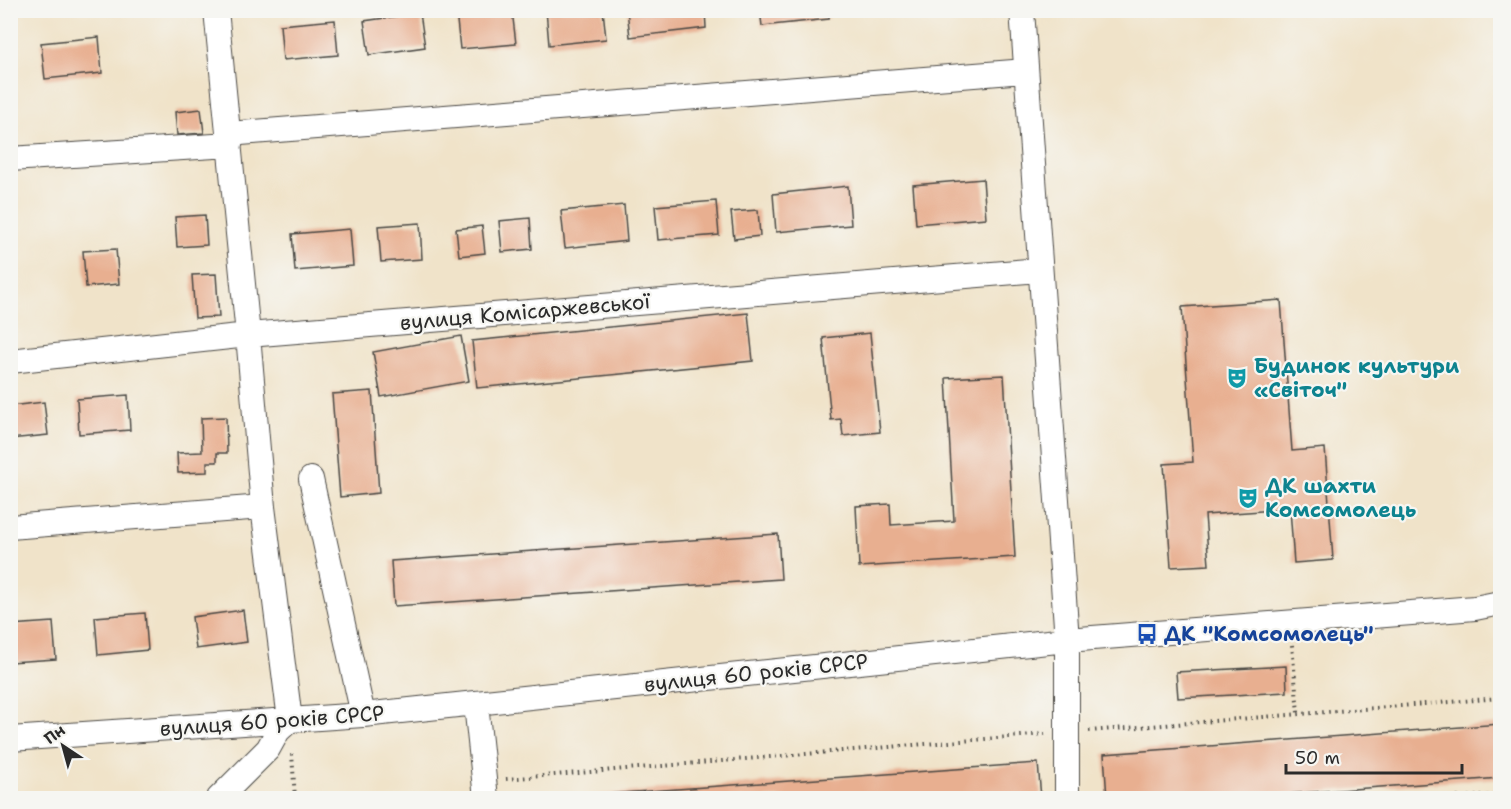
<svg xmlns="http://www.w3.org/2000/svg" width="1511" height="809" viewBox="0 0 1511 809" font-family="'Shantell Sans',sans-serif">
	<rect width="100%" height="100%" fill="#f6f6f2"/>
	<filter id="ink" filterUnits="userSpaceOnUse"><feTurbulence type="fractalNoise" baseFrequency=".0167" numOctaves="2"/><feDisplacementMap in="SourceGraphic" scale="12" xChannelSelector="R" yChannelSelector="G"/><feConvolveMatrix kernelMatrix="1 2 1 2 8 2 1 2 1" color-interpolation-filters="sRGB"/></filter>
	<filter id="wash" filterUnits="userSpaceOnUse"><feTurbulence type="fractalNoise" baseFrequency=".008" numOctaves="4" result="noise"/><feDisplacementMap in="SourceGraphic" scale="24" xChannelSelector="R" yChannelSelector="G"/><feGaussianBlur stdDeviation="1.35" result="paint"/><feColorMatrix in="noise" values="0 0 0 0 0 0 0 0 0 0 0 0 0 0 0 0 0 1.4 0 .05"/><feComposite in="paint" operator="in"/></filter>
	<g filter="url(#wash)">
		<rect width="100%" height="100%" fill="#f0e3c9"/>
		<g id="blocks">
			<!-- building -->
			<path fill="#e8af90" d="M465 10H512L516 44 460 49 456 11Z
				M546 10H603L606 39 549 45Z
				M627 10H705L706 28 630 37Z
				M760 10H829V19L762 26Z
				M902 10H955V12L902 16Z
				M420 13 425 47 369 55 364 21Z
				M335 20 338 55 283 60 280 25Z
				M99 37 102 73 45 79 41 43Z
				M201 109 204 133 177 135 175 112Z
				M983 179 986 218 916 224 913 185Z
				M848 186 851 225 776 232 773 194Z
				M716 201 719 235 658 240 655 206Z
				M624 205 627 241 565 248 561 211Z
				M758 210 760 236 734 239 731 212Z
				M205 215 207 245 177 247 175 217Z
				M530 218 532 249 502 252 499 221Z
				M420 223 422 259 381 262 378 226Z
				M482 226 485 253 459 256 456 229Z
				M350 229 353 266 295 271 292 234Z
				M116 249 119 284 86 287 83 251Z
				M216 274 219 317 195 318 192 275Z
				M1281 300 1292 451 1325 448 1333 560 1294 563 1290 509 1205 515 1209 565 1171 567 1164 464 1193 462 1182 307Z
				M748 313 753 361 477 388 472 341Z
				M870 333 880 432 843 436 841 419 831 420 823 338Z
				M461 336 469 381 381 397 373 352Z
				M1004 375 1015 557 859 567 856 506 890 504 891 525 954 521 946 378Z
				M372 391 379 493 340 497 332 394Z
				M128 395 130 430 79 434 77 399Z
				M44 402 48 435 10 439V406Z
				M226 417 227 453H217V462H207V472L178 473 177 453 202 452 201 418Z
				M778 534 781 579 394 606 391 561Z
				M243 610 247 642 196 649 192 617Z
				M145 613 148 650 98 655 95 617Z
				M53 622 56 659 10 662V625Z
				M1286 666 1287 692 1178 698 1176 672Z
				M1500 724V778L1233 798H1107L1104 754Z
				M1038 763 1041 798H566V797Z"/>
		</g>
	</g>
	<g filter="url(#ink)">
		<use href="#blocks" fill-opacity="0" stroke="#494743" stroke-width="1.5"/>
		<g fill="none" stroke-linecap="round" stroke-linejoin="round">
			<defs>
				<path id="minor" d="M216 10 248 335 263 507 290 720 278 731 268 749 219 798
					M1022 10 1067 640V798
					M228 134 1026 71
					M10 159 230 145
					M10 361 248 335 1040 270
					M311 479 363 715
					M10 527 263 507
					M476 704 486 798
					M10 739 363 715 1067 640 1475 608 1500 603"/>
			</defs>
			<!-- minor casing -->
			<use href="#minor" stroke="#494743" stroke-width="26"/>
			<!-- path -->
			<path stroke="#494743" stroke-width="4" stroke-dasharray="1.5 4.5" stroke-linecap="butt" d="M1292 645 1298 713
				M1089 731 1500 698
				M292 754 295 798
				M506 779 1045 734
				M1445 798 1500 795"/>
			<!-- minor -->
			<use href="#minor" stroke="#fff" stroke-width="24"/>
		</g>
	</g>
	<!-- icons -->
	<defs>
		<symbol id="theatre-bare" viewBox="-9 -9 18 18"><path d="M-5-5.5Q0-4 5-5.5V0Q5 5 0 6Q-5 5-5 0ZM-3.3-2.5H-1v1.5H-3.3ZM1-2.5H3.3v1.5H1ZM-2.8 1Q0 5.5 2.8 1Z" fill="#0f9aa8" stroke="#f6f6f2" stroke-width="2.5" paint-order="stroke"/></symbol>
		<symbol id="bus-bare" viewBox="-9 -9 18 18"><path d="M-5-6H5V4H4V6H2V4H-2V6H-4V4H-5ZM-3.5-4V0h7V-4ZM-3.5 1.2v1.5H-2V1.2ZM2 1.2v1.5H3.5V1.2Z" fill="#1a4fb4" stroke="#f6f6f2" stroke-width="2.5" paint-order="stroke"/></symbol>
	</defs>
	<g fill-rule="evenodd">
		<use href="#theatre-bare" x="1222" y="363" width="30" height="30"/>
		<use href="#theatre-bare" x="1233" y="483" width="30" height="30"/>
		<use href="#bus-bare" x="1132" y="619" width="30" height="30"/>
	</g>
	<g text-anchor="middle" stroke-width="4.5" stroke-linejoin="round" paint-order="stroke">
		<!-- street labels -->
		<g font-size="21" fill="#2b2b2b" stroke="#f6f6f2">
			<text transform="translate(525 312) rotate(-5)" y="7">вулиця Комісаржевської</text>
			<text transform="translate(756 673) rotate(-6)" y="7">вулиця 60 років СРСР</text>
			<text transform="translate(272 721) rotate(-4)" y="7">вулиця 60 років СРСР</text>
		</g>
		<!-- culture labels -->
		<g font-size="21" font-weight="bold" fill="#0d838f" stroke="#f6f6f2" text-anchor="start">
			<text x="1254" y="373">Будинок культури<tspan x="1254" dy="24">«Світоч"</tspan></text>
			<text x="1265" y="493">ДК шахти<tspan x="1265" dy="24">Комсомолець</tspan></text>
		</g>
		<!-- transit labels -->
		<g font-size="21" font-weight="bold" fill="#164399" stroke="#f6f6f2" text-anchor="start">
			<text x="1164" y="641">ДК "Комсомолець"</text>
		</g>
	</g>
	<!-- margin -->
	<rect width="1511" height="809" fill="none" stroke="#f6f6f2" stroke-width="36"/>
	<!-- north arrow -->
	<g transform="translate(63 746) rotate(324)" stroke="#f6f6f2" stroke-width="4.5" paint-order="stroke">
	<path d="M0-4.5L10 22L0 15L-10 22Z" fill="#2b2b2b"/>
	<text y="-9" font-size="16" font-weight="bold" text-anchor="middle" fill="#2b2b2b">Пн</text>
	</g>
	<!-- scale -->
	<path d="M1286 764v9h176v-9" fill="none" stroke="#2b2b2b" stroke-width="3"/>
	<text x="1295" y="764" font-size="18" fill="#2b2b2b" stroke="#f6f6f2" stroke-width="4.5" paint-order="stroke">50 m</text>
</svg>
